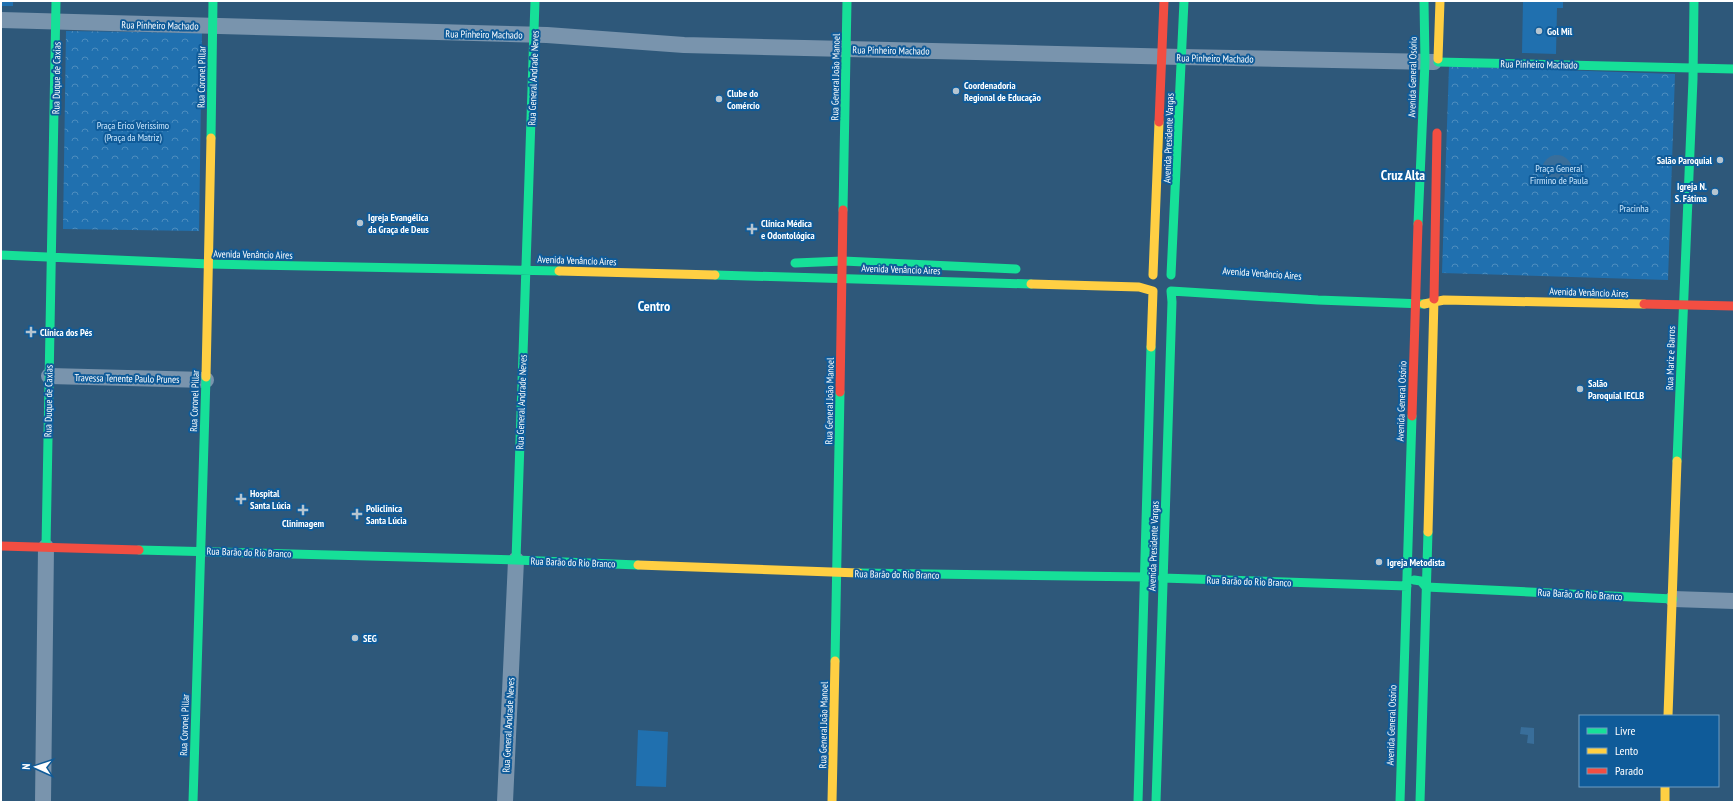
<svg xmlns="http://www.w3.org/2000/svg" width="1735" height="803" viewBox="0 0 1735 803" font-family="'PT Sans Narrow',sans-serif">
	<defs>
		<pattern id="forest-crowns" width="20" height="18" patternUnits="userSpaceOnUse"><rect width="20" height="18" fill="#2070af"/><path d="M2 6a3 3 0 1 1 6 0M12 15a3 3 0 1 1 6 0" fill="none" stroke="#4d8dbf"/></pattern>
	</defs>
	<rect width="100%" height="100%" fill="#2e587a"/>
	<!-- forest -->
	<path fill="url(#forest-crowns)" d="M66 31 202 33 199 231 63 229Z
		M1449 66 1675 74 1668 280 1442 273Z"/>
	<!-- pitch -->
	<path fill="#2070af" d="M1 1H13V6H1Z
		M1523 1H1563V8H1557L1556 54 1522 53Z
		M638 730 668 732 666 787 636 786Z"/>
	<!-- water -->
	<path fill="#396e9a" d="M1542 170a15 15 0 1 1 30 0a15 15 0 1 1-30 0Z
		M1521 727 1534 728V744L1527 743 1528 735 1520 734Z"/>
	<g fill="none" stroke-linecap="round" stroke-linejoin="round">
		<!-- street -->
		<path stroke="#7994ad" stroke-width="16" d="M1 20 547 35 684 45 1182 57 1434 62
			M49 376 206 380
			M1673 599 1734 601
			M43 802 46 547
			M505 802 516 560"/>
		<!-- fast -->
		<path stroke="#16e098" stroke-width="9" d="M1438 62 1734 69
			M211 138 213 1
			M843 210 847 1
			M1418 224 1425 62 1424 1
			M1 255 209 264 559 271
			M795 263 843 261 1016 269
			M715 275 1031 284
			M1171 275 1184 1
			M1171 291 1318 300 1424 304
			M1677 461 1693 79 1694 1
			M46 547 56 1
			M139 550 516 560 638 565
			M516 560 535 1
			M859 573 1145 577
			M1162 578 1407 586
			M1414 580 1421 581 1426 587 1673 599
			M835 661 840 392
			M193 802 206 377
			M1138 802 1151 347
			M1156 802 1172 302 1171 291
			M1400 802 1412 416
			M1420 802 1428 532"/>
		<!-- slow -->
		<path stroke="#ffcf43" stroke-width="9" d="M1438 59 1440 1
			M559 271 715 275
			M1153 275 1159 122
			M1031 284 1139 287 1153 291
			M1424 304 1444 300 1644 304
			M1151 347 1153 291
			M206 377 211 138
			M1428 532 1434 299
			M638 565 859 573
			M1668 716 1677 461
			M1665 786V802
			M832 802 835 661"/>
		<!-- jam -->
		<path stroke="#f24e42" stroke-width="9" d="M1159 122 1164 1
			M1434 299 1437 133
			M1644 304 1734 306
			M840 392 843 210
			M1412 416 1418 224
			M1 546 139 550"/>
	</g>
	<!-- markers -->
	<g fill="#b6c5d0" stroke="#0f5b99" stroke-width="1.5">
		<circle cx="1539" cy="31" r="4"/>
		<circle cx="956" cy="91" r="4"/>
		<circle cx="719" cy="99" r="4"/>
		<circle cx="1720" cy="160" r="4"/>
		<circle cx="1715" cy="192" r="4"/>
		<circle cx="360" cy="223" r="4"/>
		<path d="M750 223h4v4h4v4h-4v4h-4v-4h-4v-4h4z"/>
		<path d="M29 326h4v4h4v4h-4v4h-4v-4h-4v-4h4z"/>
		<circle cx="1580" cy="389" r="4"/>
		<path d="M239 493h4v4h4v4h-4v4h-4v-4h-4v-4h4z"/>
		<path d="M301 504h4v4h4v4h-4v4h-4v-4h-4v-4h4z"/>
		<path d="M355 508h4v4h4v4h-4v4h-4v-4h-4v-4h4z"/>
		<circle cx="1379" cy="562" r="4"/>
		<circle cx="355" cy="638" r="4"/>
	</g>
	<g text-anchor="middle" stroke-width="4" stroke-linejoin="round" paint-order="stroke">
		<!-- street labels -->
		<g font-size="10" fill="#fff" stroke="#0f5b99">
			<text transform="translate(160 25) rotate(1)" y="4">Rua Pinheiro Machado</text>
			<text transform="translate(484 34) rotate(1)" y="4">Rua Pinheiro Machado</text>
			<text transform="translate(891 50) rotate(1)" y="4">Rua Pinheiro Machado</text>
			<text transform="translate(1215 58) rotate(1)" y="4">Rua Pinheiro Machado</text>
			<text transform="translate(1539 64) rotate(1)" y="4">Rua Pinheiro Machado</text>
			<text transform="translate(201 77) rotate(-89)" y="4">Rua Coronel Pillar</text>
			<text transform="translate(835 77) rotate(-89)" y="4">Rua General João Manoel</text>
			<text transform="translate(1412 77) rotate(-89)" y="4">Avenida General Osório</text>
			<text transform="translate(56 78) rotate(-89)" y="4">Rua Duque de Caxias</text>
			<text transform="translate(533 78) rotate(-88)" y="4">Rua General Andrade Neves</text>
			<text transform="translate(1168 138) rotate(-88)" y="4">Avenida Presidente Vargas</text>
			<text transform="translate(253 254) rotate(1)" y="4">Avenida Venâncio Aires</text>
			<text transform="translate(577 260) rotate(2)" y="4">Avenida Venâncio Aires</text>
			<text transform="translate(901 269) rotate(2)" y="4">Avenida Venâncio Aires</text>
			<text transform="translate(1262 273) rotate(4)" y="4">Avenida Venâncio Aires</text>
			<text transform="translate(1589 292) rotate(2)" y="4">Avenida Venâncio Aires</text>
			<text transform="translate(1670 358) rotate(-88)" y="4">Rua Mariz e Barros</text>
			<text transform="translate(127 378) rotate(1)" y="4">Travessa Tenente Paulo Prunes</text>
			<text transform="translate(48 401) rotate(-89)" y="4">Rua Duque de Caxias</text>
			<text transform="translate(194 401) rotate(-88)" y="4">Rua Coronel Pillar</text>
			<text transform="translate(829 401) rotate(-89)" y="4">Rua General João Manoel</text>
			<text transform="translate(1401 401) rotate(-88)" y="4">Avenida General Osório</text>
			<text transform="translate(521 402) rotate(-88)" y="4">Rua General Andrade Neves</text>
			<text transform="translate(1153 546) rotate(-88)" y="4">Avenida Presidente Vargas</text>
			<text transform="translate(249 552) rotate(2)" y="4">Rua Barão do Rio Branco</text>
			<text transform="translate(573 562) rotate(2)" y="4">Rua Barão do Rio Branco</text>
			<text transform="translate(897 574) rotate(1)" y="4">Rua Barão do Rio Branco</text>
			<text transform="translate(1249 581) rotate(2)" y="4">Rua Barão do Rio Branco</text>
			<text transform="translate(1580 594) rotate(3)" y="4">Rua Barão do Rio Branco</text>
			<text transform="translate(184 725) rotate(-88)" y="4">Rua Coronel Pillar</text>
			<text transform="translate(508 725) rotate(-87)" y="4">Rua General Andrade Neves</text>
			<text transform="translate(823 725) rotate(-89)" y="4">Rua General João Manoel</text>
			<text transform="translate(1391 725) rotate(-88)" y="4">Avenida General Osório</text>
		</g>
		<!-- poi labels -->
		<g font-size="10" font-weight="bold" fill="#fff" stroke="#0f5b99" text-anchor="start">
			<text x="1547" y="35">Gol Mil</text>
			<text x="964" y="89">Coordenadoria<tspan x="964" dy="12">Regional de Educação</tspan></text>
			<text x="727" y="97">Clube do<tspan x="727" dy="12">Comércio</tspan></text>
			<text x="1712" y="164" text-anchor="end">Salão Paroquial</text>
			<text x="1707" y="190" text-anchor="end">Igreja N.<tspan x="1707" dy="12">S. Fátima</tspan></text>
			<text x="368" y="221">Igreja Evangélica<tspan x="368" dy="12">da Graça de Deus</tspan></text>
			<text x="761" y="227">Clínica Médica<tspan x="761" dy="12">e Odontológica</tspan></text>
			<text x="40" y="336">Clínica dos Pés</text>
			<text x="1588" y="387">Salão<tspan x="1588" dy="12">Paroquial IECLB</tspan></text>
			<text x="250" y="497">Hospital<tspan x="250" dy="12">Santa Lúcia</tspan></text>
			<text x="366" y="512">Policlinica<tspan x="366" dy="12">Santa Lúcia</tspan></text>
			<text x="303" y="527" text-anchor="middle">Clinimagem</text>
			<text x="1387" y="566">Igreja Metodista</text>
			<text x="363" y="642">SEG</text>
		</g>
		<!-- park labels -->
		<g font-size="10" fill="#cae7fe" stroke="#0f5b99">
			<text x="133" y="129">Praça Erico Verissimo<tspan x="133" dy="12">(Praça da Matriz)</tspan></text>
			<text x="1559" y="172">Praça General<tspan x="1559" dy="12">Firmino de Paula</tspan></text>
			<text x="1634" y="212">Pracinha</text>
		</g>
		<!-- district labels -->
		<g font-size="14" font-weight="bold" fill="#fff" stroke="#0f5b99">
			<text x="1403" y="180">Cruz Alta</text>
			<text x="654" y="311">Centro</text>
		</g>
	</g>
	<!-- border -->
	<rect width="1735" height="803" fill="none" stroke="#ffffff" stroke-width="4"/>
	<!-- legend -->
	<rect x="1579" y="715" width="140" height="72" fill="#0f5b99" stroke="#6f9dc2"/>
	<rect x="1587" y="728" width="20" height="6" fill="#16e098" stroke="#6f9dc2"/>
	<text x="1615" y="735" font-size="12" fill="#ffffff">Livre</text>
	<rect x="1587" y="748" width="20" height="6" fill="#ffcf43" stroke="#6f9dc2"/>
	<text x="1615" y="755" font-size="12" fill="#ffffff">Lento</text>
	<rect x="1587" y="768" width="20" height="6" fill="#f24e42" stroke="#6f9dc2"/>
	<text x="1615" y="775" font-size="12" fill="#ffffff">Parado</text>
	<!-- north arrow -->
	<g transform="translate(36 767) rotate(273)" stroke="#0f5b99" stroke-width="3" paint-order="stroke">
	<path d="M0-3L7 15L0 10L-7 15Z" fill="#ffffff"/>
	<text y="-6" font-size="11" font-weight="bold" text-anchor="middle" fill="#ffffff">N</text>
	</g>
</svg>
